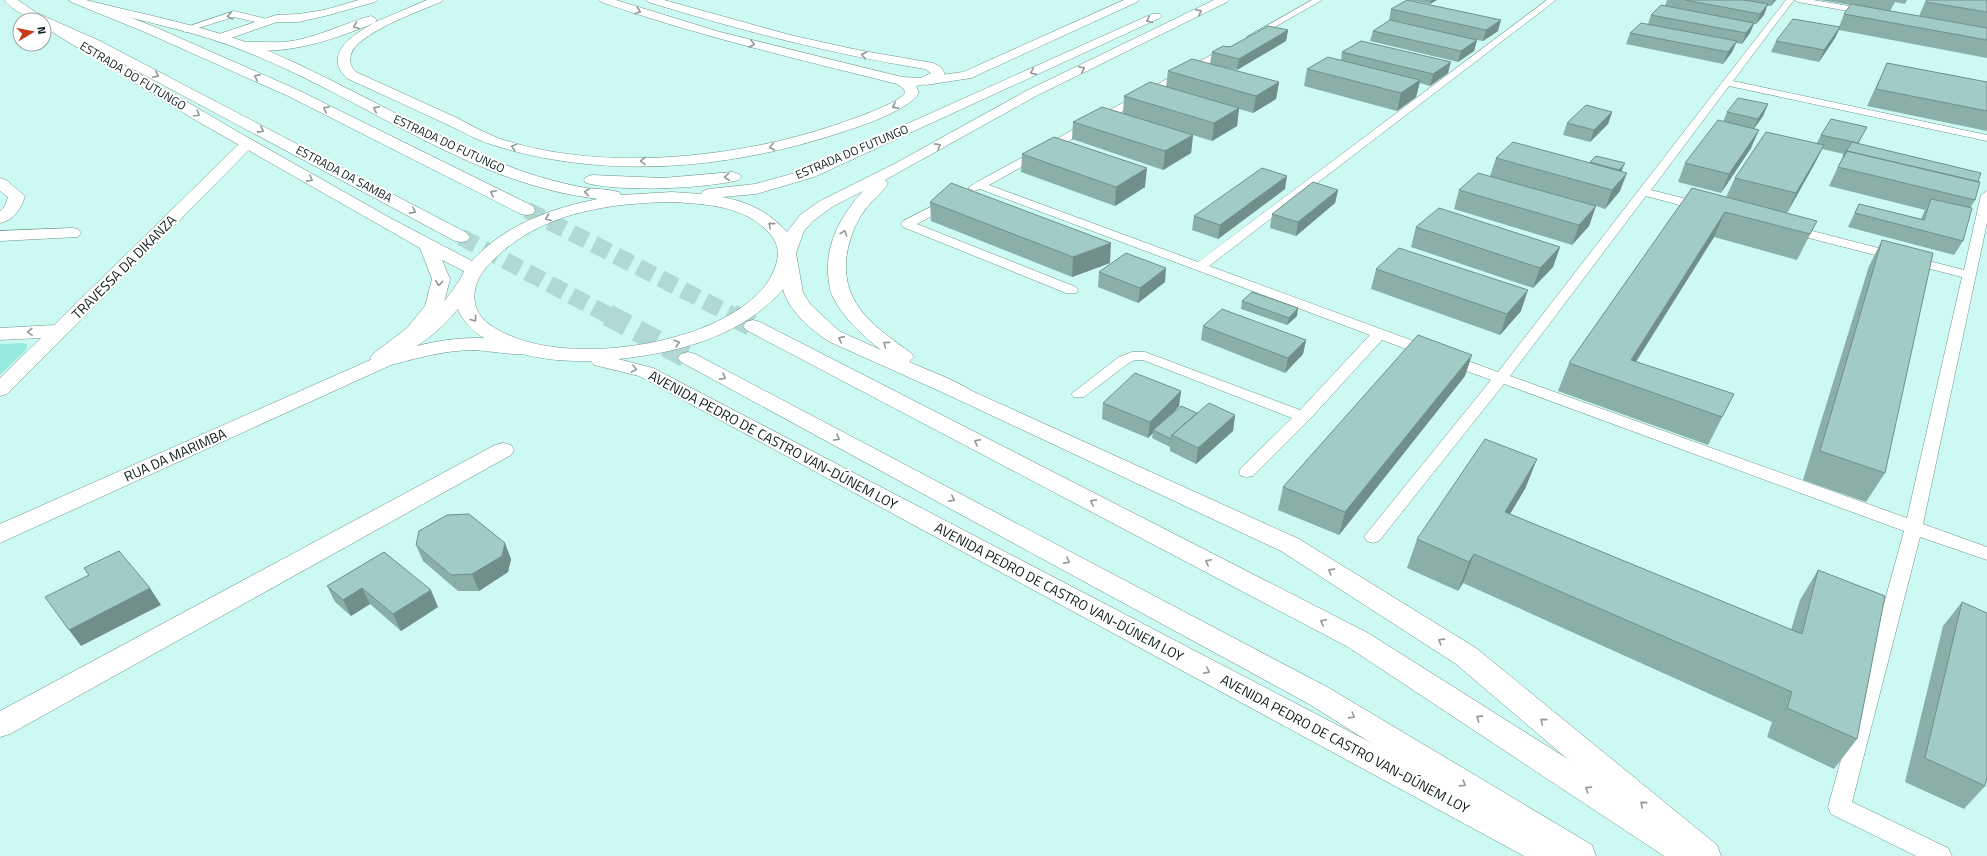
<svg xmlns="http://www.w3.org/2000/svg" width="1987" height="856" viewBox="0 0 1987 856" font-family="'Titillium Web',sans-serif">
	<rect width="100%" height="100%" fill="#ccfaf3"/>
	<!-- green -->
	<path fill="#97eade" d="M21 343 27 344V349L0 375V344Z"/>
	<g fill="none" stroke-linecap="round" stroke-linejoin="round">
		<!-- highway-tunnel-far1 -->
		<path stroke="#afd9d2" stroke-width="17" stroke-dasharray="17 8" stroke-linecap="butt" d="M527 210 734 316
			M461 237 610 316"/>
		<!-- highway-tunnel -->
		<path stroke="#afd9d2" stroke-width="22" stroke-dasharray="22 11" stroke-linecap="butt" d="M608 315 688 358
			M732 315 753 326"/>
		<defs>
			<path id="lane" d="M1312 0H1322L1254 39H1248L1247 37Z
				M1547 0H1556L1209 266 1498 372 1786 0H1813L1873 10 1874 12 1870 15 1798 2 1794 0 1733 81 1987 135V141L1729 86 1651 190 1706 204 1708 207 1706 210 1702 211 1646 196 1510 376 1907 518 1962 277 1785 232 1783 229 1789 225 1964 270 1981 195 1987 191V223L1923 524 1987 547V560L1920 537 1852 802 1948 848 1952 856H1916L1831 814 1828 807 1904 531 1504 384 1379 541 1373 543 1367 541 1364 537 1367 533 1491 380 1382 340 1309 420 1253 476 1247 477 1241 476 1239 472 1241 468 1292 418 1143 360H1135L1129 363 1084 397H1074L1071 394 1119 357 1132 352H1145L1300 410 1370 335 980 189 974 191 968 188 975 183 1226 47H1232V51L989 185 1198 262Z
				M234 11 271 20 272 22 268 25 234 17 185 32 181 29Z
				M950 197 954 198 956 201 954 204 917 224 1076 287 1078 290 1076 293H1066L903 227 901 224 903 221Z"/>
			<path id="street" d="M359 0H377L375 2 325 16 298 22H277L220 42 214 38 216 35 276 15 298 14 324 10Z
				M1124 0H1139L1137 2 971 78 926 85 921 84 919 81 921 78 926 77 963 72Z
				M0 178 6 180 25 196C21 209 14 220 0 223V211L5 206 8 197 0 191Z
				M72 228 78 229 81 233 78 237 0 241V231Z
				M503 443 511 445 514 450 511 455 10 734 0 737V711L495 445Z"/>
			<path id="secondary" d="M427 0H443L441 2C422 10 355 34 351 55 349 62 351 67 356 72 389 87 422 102 455 117 469 124 483 132 498 138 596 172 729 159 826 128 841 123 897 105 905 93L904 89 897 84C798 59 698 36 601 2L599 0H616L720 32 902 77 921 78 931 73 925 69C831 54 739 30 648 2L646 0H664L790 35 858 50 933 63 941 67 945 74 935 82 916 86 919 93C907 112 855 128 833 135 724 170 600 180 490 144 474 139 460 130 446 124 412 108 379 93 346 78 344 74 338 69 338 64 335 44 360 31 374 23 335 39 293 54 250 50 244 49 236 50 233 45 236 40 275 43 284 42 315 39 341 24 371 16L375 18 377 20 375 22Z
				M247 140 252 141 254 144 252 147 7 394 0 396V378L41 338 0 340V328L54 325 242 141Z
				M467 277 473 278 476 282C461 308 443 329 417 346 455 336 495 335 532 345L535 349 532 353C517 357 488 350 470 350 443 351 417 358 391 365L0 543V524L377 357 392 352 389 348C396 338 412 332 422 324 439 311 449 295 461 278Z"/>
			<path id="primary" d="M86 0C145 15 207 26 264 49 352 86 432 138 521 171 542 178 564 184 586 188 597 189 608 189 619 192L621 195 672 192 701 194 703 191 709 189 755 184 802 171 1152 14H1160L1162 16 1160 18 814 177 756 194 722 197C749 202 769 212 787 232L801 214 820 201 896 163 1026 91 1214 0H1229L1227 2 1036 96 885 180 888 184C880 195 869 203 862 214 853 228 848 244 846 260 843 307 877 328 911 353L914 357 909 362C930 371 953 379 972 391L1299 539 1476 648 1717 845 1721 856H1681L1456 664 1281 551 946 394 830 342C812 331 788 310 783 289 743 336 678 353 618 359L653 368 1567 845 1571 856H1524L639 376 594 365 591 361C580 361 568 361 557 360 523 357 465 342 456 303 453 292 460 281 464 271L442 260 450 279 443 307 421 336 387 362 380 364 373 362 370 358 373 354 407 328 425 306 432 279 420 248 197 121 44 27V20H40H48L240 133 392 219 472 261C504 225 552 208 598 199 472 184 369 102 254 55 199 31 138 21 80 5L78 3 80 1ZM863 191C842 214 826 242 828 274 829 281 829 289 832 295 842 317 862 335 881 350L839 331 811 305 803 293 796 253 804 231 813 221 832 207ZM672 202C707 204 746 206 770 234 777 242 779 250 777 261 772 280 761 293 746 304 692 346 574 363 511 336 500 331 488 326 481 316 472 305 473 290 479 278 485 267 494 259 503 251 550 211 613 203 672 202Z
				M733 172 739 174 741 177 739 180C703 189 621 192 586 183L584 180 586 177 592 175 663 178Z"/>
			<path id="highway" d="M4 0H18L37 13 100 41 467 233 470 237 467 241 461 242 455 241 92 47 44 24V20C31 20 13 11 4 0Z
				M69 0H85L155 27 298 90 533 206 535 210 533 214 527 215 521 214 288 96 147 33 71 2Z
				M753 320 760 322 1368 633 1704 845 1708 856H1664L1348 647 746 330 743 326 746 322Z
				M688 352 695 354 1329 688 1592 845 1596 856H1551L1309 704 681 362 678 358 681 354Z"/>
		</defs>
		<!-- lane casing -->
		<use href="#lane" stroke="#69938d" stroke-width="1"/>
		<!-- street casing -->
		<use href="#street" stroke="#69938d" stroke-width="1"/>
		<!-- secondary casing -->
		<use href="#secondary" stroke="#69938d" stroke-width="1"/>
		<!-- primary casing -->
		<use href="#primary" stroke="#69938d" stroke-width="1"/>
		<!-- highway casing -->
		<use href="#highway" stroke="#69938d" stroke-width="1"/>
		<!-- lane -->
		<use href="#lane" fill="#fff" fill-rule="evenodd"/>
		<!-- street -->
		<use href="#street" fill="#fff" fill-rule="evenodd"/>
		<!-- secondary -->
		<use href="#secondary" fill="#fff" fill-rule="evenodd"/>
		<!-- primary -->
		<use href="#primary" fill="#fff" fill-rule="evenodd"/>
		<!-- highway -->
		<use href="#highway" fill="#fff" fill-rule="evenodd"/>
	</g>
	<!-- wall -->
	<path fill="#8aafa9" d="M1410 0H1437L1430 4Z
		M1667 0H1776L1771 6H1767L1764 15 1756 24H1754L1750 33 1742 44 1736 43 1732 52 1723 64 1626 44 1630 33 1648 24 1651 15 1665 6Z
		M1820 0H1907L1905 4 1895 2 1890 11 1919 16 1926 0H1987V58L1839 30 1835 38 1819 62 1771 52 1776 41 1839 27 1844 14 1851 5Z
		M1391 9 1498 31 1483 41 1477 40 1474 51 1458 62 1370 41 1373 31 1404 23 1389 20Z
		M1288 30 1286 41 1237 70 1219 66 1279 82 1276 99 1253 113 1239 109 1237 126 1212 141 1193 135 1191 153 1163 170 1072 139 1073 122 1123 113 1124 96 1166 87 1168 71 1210 64 1212 52Z
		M1342 52 1448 73 1430 86 1420 83 1416 97 1397 111 1304 86 1307 69 1341 60Z
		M1887 63 1987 82V131L1867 106Z
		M1768 104 1763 116 1754 129 1751 148 1721 193 1678 182 1685 163 1723 122 1727 112Z
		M1612 112 1608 124 1590 142 1563 135 1567 123Z
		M1867 127 1858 144 1978 182 1975 200 1970 208 1963 241 1954 255 1848 227 1859 204 1921 219 1925 210 1829 186 1844 154 1822 149 1815 163 1787 213 1726 197 1735 178 1817 143 1821 135Z
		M1022 154 1145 187 1115 206 1021 172Z
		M1496 158 1589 163 1590 162 1622 170 1621 171 1620 191 1605 209 1596 206 1589 226 1572 245 1454 209 1459 190 1490 176Z
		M1692 188 1817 221 1797 260 1714 237 1636 362 1734 394 1708 445 1558 391 1569 363Z
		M1285 189 1218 239 1192 230 1194 216Z
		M1338 190 1335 203 1296 236 1270 228 1272 214Z
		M930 202 1110 263 1072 277 931 221Z
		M1416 227 1560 247 1553 267 1533 288 1411 247Z
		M1882 240 1885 473 1866 502 1803 480 1869 266Z
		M1376 269 1521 311 1500 335 1371 289Z
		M1099 272 1165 282 1138 303 1098 287Z
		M1242 301 1297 316 1287 325 1241 309Z
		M1203 326 1306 340 1303 354 1285 373 1201 340Z
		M1465 376 1339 535 1278 510 1283 487Z
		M1181 391 1179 406 1171 415 1197 413 1235 415 1233 431 1196 464 1170 451V447L1152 438 1153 433 1148 438 1102 419 1103 403Z
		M1526 487 1510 514 1791 630 1800 600 1818 570 1857 739 1834 769 1767 737 1772 722 1463 583 1458 591 1407 568 1417 539Z
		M416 545 511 559 508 572 479 591H458L423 561Z
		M384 552 438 607 401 631 370 604 351 616 335 602 327 586Z
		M1962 602 1985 786 1964 809 1905 782 1943 626Z"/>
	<!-- shaded-wall -->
	<path fill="#708f8a" d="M1431 0H1437L1430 4Z
		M1774 0H1776L1771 6Z
		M1768 4 1764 15 1756 24 1760 14Z
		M1501 20 1498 31 1483 41 1486 30Z
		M1754 23 1750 33 1742 44 1746 33Z
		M1840 27 1835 38 1819 62 1824 50Z
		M1288 30 1286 41 1237 70 1239 59Z
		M1477 40 1474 51 1458 62 1461 51Z
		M1737 41 1732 52 1723 64 1728 52Z
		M1451 62 1448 73 1430 86 1433 74Z
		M1420 80 1416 97 1397 111 1401 93Z
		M1279 82 1276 99 1253 113 1256 96Z
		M1768 104 1763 116 1752 131 1758 119Z
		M1239 108 1237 126 1212 141 1214 123Z
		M1612 112 1608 124 1590 142 1594 130Z
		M1759 130 1751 148 1721 193 1729 174Z
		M1193 135 1191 153 1163 170 1165 151Z
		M1824 145 1815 163 1787 213 1796 193Z
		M1625 163 1622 170 1616 176 1619 170Z
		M1147 168 1145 187 1115 206 1116 187Z
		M1627 173 1620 191 1605 209 1612 190Z
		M1287 176 1285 189 1218 239 1220 225Z
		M1338 190 1335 203 1296 236 1298 222Z
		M1596 206 1589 226 1572 245 1579 225Z
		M1725 212 1714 237 1623 382 1631 360Z
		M1111 243 1110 263 1072 277 1073 257Z
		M1560 247 1553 267 1533 288 1540 268Z
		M1166 268 1165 282 1138 303 1140 288Z
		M1528 290 1521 311 1500 335 1507 314Z
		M1298 308 1297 316 1287 325 1289 318Z
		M1306 340 1303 354 1285 373 1288 358Z
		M1472 355 1465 376 1339 535 1345 512Z
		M1181 391 1179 406 1155 431 1153 430V433L1148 438 1150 422Z
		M1235 415 1233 431 1196 464 1198 448Z
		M1537 459 1526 487 1494 541 1505 512Z
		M505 543 511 559 508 572 479 591 472 574Z
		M1474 554 1463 583 1458 591 1469 562Z
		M150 588 161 605 81 646 69 630Z
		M362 588 370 604 351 616 343 600Z
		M431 590 438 607 401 631 393 614Z"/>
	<!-- building -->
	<path fill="#a0ccc5" stroke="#708f8a" d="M1407 0 1501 20 1486 30 1391 9Z
		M1685 0H1744L1768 4 1760 14Z
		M1927 0H1987V12L1926 2Z
		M1851 4 1987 28V40L1844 14Z
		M1661 5 1754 23 1746 33 1651 15Z
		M1793 19 1840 27 1824 50 1776 41Z
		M1390 20 1477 40 1461 51 1373 31Z
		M1641 23 1737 41 1728 52 1630 33Z
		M1268 26 1288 30 1239 59 1212 52 1223 46 1230 47Z
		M1361 41 1451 62 1433 74 1342 52Z
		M1328 57 1420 80 1401 93 1307 69Z
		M1192 59 1279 82 1256 96 1168 71Z
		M1887 63 1987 82V111L1876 89Z
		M1150 82 1239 108 1214 123 1124 96Z
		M1738 98 1768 104 1758 119 1727 112Z
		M1586 105 1612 112 1594 130 1567 123Z
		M1102 107 1193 135 1165 151 1073 122Z
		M1831 119 1867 127 1858 143 1821 135Z
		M1718 120 1759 130 1729 174 1685 163Z
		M1766 132 1824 145 1796 193 1735 178Z
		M1054 137 1147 168 1116 187 1022 154Z
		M1513 142 1627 173 1612 190 1496 158Z
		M1852 142 1981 173 1978 182 1847 151 1844 156H1843Z
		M1847 151 1980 182 1975 200 1838 167Z
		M1596 156 1625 163 1619 170 1590 162Z
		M1262 168 1287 176 1220 225 1194 216Z
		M1478 173 1596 206 1579 225 1459 190Z
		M1313 182 1338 190 1298 222 1272 214Z
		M951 183 1111 243 1073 257 930 202Z
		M1692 188 1817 221 1810 234 1725 212 1631 360 1734 394 1722 417 1569 363Z
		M1931 199 1972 208 1963 241 1855 213 1859 204 1924 220Z
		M1439 208 1560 247 1540 268 1416 227Z
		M1882 240 1933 253 1885 473 1820 451Z
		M1399 248 1528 290 1507 314 1376 269Z
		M1126 253 1166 268 1140 288 1099 272Z
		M1252 292 1298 308 1289 318 1242 301Z
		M1222 309 1306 340 1288 358 1203 326Z
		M1418 335 1472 355 1345 512 1283 487Z
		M1135 373 1181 391 1150 422 1103 403Z
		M1209 403 1235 415 1198 448 1172 435Z
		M1181 406 1197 413 1172 435 1171 439 1153 430Z
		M1485 439 1537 459 1505 512 1802 634 1818 570 1885 596 1857 739 1787 708 1792 692 1474 554 1469 562 1417 539Z
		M469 514 505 543 502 556 472 574 451 575 416 545 419 531 447 515Z
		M119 551 150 588 69 630 45 597 89 575 84 568Z
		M384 552 431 590 393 614 362 588 343 600 327 586Z
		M1962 602 1987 613V777L1985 786 1925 758Z"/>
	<!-- one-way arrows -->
	<defs><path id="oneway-chevron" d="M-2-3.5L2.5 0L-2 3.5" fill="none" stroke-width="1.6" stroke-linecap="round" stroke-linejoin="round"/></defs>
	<g stroke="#919998">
		<use href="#oneway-chevron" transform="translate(638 11) rotate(18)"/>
		<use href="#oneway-chevron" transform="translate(1199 12) rotate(-26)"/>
		<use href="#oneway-chevron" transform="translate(230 16) rotate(167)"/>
		<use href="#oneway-chevron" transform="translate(1149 20) rotate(155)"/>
		<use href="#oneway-chevron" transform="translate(356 26) rotate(158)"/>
		<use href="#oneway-chevron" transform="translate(752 44) rotate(14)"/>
		<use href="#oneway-chevron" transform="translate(864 55) rotate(-169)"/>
		<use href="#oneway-chevron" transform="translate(1082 69) rotate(-26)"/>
		<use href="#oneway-chevron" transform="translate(1033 72) rotate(156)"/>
		<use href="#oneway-chevron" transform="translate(156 75) rotate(27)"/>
		<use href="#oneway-chevron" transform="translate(257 77) rotate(-156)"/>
		<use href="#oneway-chevron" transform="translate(895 106) rotate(154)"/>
		<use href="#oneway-chevron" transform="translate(326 109) rotate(-153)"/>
		<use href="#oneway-chevron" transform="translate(376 109) rotate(-153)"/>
		<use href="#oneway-chevron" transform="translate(197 114) rotate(31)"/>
		<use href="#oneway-chevron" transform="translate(261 130) rotate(28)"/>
		<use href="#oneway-chevron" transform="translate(938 146) rotate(-29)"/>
		<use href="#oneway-chevron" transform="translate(514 147) rotate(-165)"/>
		<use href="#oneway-chevron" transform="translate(772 147) rotate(169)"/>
		<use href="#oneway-chevron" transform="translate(643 161) rotate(179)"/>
		<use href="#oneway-chevron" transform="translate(727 177) rotate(174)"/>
		<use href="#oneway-chevron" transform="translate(310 179) rotate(29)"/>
		<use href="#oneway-chevron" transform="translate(587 192) rotate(-172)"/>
		<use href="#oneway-chevron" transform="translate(493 193) rotate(-153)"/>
		<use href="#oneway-chevron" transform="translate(413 211) rotate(28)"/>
		<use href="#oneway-chevron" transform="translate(548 218) rotate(158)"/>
		<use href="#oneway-chevron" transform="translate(771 225) rotate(-139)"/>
		<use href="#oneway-chevron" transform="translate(844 233) rotate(-71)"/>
		<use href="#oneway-chevron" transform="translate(439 283) rotate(96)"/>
		<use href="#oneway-chevron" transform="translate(474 319) rotate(53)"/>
		<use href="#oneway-chevron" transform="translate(30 332) rotate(177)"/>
		<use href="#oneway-chevron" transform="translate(841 339) rotate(-156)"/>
		<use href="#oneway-chevron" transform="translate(677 343) rotate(-17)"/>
		<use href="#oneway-chevron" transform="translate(886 344) rotate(-143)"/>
		<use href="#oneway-chevron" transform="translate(634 369) rotate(14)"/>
		<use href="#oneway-chevron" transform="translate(723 377) rotate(28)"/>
		<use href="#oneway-chevron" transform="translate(837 438) rotate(28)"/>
		<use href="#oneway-chevron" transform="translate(977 442) rotate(-153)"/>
		<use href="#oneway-chevron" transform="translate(952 499) rotate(28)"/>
		<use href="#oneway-chevron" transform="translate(1093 502) rotate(-153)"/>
		<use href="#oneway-chevron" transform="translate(1067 561) rotate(28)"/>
		<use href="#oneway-chevron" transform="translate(1208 562) rotate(-153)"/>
		<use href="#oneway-chevron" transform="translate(1331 571) rotate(-148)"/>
		<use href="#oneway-chevron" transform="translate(1323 622) rotate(-153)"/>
		<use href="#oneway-chevron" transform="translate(1441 641) rotate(-148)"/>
		<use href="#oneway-chevron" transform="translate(1207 671) rotate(28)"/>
		<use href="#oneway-chevron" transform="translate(1352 716) rotate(32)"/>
		<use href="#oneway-chevron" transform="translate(1479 718) rotate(-147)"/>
		<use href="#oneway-chevron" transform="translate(1543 721) rotate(-140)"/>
		<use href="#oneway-chevron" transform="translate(1463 784) rotate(32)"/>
		<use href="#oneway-chevron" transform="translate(1588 789) rotate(-147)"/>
		<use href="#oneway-chevron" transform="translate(1643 804) rotate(-140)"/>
	</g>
	<g text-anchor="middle" stroke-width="4" stroke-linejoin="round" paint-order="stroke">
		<!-- far-street labels -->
		<g font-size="12" fill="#0a1c19" stroke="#fff">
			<text transform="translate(133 76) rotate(31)" y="4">ESTRADA DO FUTUNGO</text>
			<text transform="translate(449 144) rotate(25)" y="4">ESTRADA DO FUTUNGO</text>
			<text transform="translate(852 152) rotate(-23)" y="4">ESTRADA DO FUTUNGO</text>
			<text transform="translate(344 174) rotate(28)" y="4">ESTRADA DA SAMBA</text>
		</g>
		<!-- street labels -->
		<g font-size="14" fill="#0a1c19" stroke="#fff">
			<text transform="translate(124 267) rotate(-45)" y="5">TRAVESSA DA DIKANZA</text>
			<text transform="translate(773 440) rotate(28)" y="5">AVENIDA PEDRO DE CASTRO VAN-DÚNEM LOY</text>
			<text transform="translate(175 455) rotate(-24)" y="5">RUA DA MARIMBA</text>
			<text transform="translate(1059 592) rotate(28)" y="5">AVENIDA PEDRO DE CASTRO VAN-DÚNEM LOY</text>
			<text transform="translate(1345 744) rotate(28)" y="5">AVENIDA PEDRO DE CASTRO VAN-DÚNEM LOY</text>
		</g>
	</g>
	<!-- north arrow -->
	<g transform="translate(32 32) rotate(80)"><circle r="19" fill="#ffffff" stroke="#9da4a3"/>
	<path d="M0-3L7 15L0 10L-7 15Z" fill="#c53b18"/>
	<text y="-6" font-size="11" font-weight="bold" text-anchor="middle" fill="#0a1c19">N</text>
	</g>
</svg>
